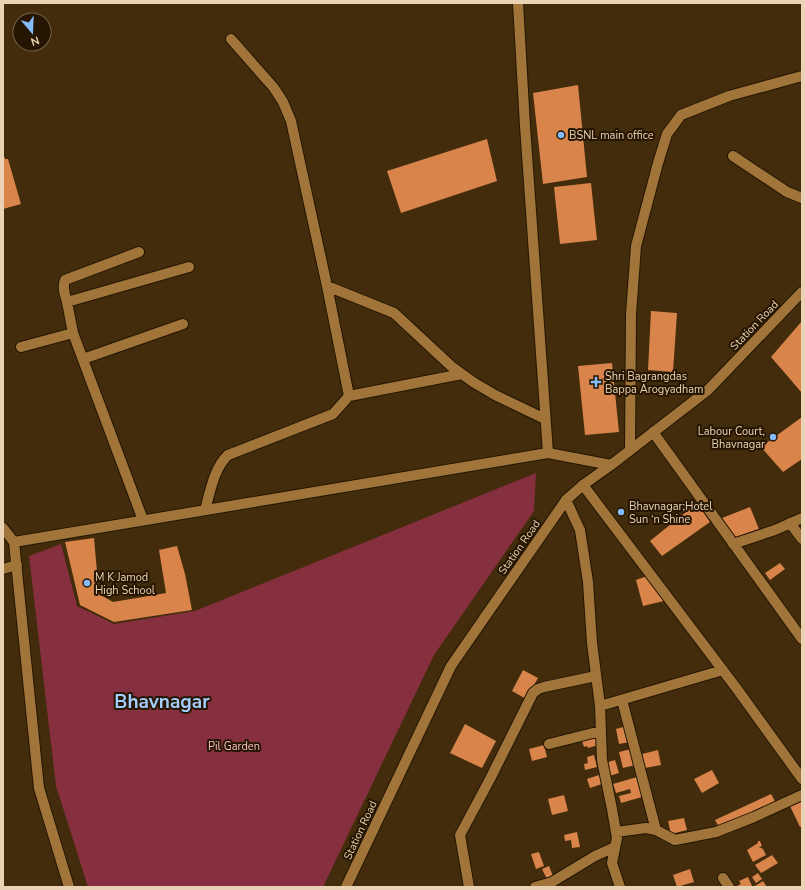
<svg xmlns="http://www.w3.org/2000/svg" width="805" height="890" viewBox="0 0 805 890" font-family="'Nunito Sans',sans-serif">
	<rect width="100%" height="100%" fill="#422c0b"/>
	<!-- green -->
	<path fill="#852f3f" d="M536 473 534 511 434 655 323 887H88L56 786 29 556 61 544 77 606 114 624 195 611Z"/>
	<!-- building -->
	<path fill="#d8844b" d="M578 85 587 177 543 184 533 93Z
		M487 139 497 181 401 213 387 171Z
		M3 153 5 159H8L21 204 3 209Z
		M591 183 597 240 560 244 554 187Z
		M651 311 677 313 673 372 648 370Z
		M802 321V393L771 357Z
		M612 363 619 432 585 435 578 366Z
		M802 417V459L783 472 761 447Z
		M697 503 710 522 662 556 650 541Z
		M750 507 759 529 732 540 722 518Z
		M94 538 99 594 113 602 166 593 159 550 177 546 185 574 192 610 114 622 80 605 65 542Z
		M780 563 785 569 770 580 765 573Z
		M650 575 668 600 643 606 636 580Z
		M523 670 538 678 526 699 512 691Z
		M465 724 496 741 482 768 450 753Z
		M627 726 630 742 619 744 616 729Z
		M597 734 598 745 588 748 587 746 584 747 581 738Z
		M544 745 547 757 532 761 529 749Z
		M631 749 635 765 623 768 619 752Z
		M658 750 661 765 645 768 642 754Z
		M594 755 597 767 585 770 584 764 588 763 587 757Z
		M615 760 619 773 609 776 605 763Z
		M712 770 719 783 702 793 694 779Z
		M599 775 602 784 590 788 587 779Z
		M637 777 642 797 621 803 619 796 631 793 630 789 616 793 613 784Z
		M771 794 776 803 720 829 715 820Z
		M564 795 568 811 552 815 548 799Z
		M802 800V826L800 827 790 806Z
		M684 818 687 830 671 834 668 821Z
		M577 832 580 847 572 848 571 840 565 841 564 835Z
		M758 841H760L762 846 759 847 763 849 766 855 753 862 747 850 758 843Z
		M539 852 544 866 536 869 531 854Z
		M772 855 778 863 761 873 755 865Z
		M549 866 553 876 547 879 542 869Z
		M690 869 694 882 677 887 673 875Z
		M758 873 762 879 756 883 752 877Z
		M748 877 752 886 749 887H735L741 884 739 881Z
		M763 881 767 887H756L755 886Z"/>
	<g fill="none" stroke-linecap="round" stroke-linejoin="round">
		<defs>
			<path id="minor" d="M518 3 525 126 548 453
				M231 39 274 88 283 102 291 121 327 286
				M733 156 787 192 802 198
				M67 302C65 295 62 287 65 280L139 252
				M73 333 67 302 189 267
				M21 347 73 333 143 520
				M83 359 183 324
				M349 396 462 374
				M653 432 802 639
				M630 450 631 314 636 246 658 163 667 134 681 115 729 96 802 76
				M583 485 737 689 802 779
				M566 500 580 530 588 582 592 643 600 706 723 670
				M205 510C210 492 214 468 228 455L333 414 349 396 327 286 394 313 451 366 473 382 495 395 545 419
				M790 523 802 539
				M733 544 775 530 802 518
				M3 569 17 565
				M622 700 656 830
				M600 706 602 760 612 809 617 838 612 863 620 887
				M549 744 601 731
				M616 832 646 828 656 830 675 840 716 832 754 817 802 795
				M723 878 729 887
				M469 887 460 835 490 779 533 693 538 689 544 687 596 676
				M535 887 552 882 595 856 615 847"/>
			<path id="tertiary" d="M14 542 39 788 69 887"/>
			<path id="secondary" d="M3 528 14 542 548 453 611 465
				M346 887 451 666 566 500 583 485 611 465 708 390 802 292"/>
		</defs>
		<!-- minor casing -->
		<use href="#minor" stroke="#231604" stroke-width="12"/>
		<!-- tertiary casing -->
		<use href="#tertiary" stroke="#231604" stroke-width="12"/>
		<!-- secondary casing -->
		<use href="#secondary" stroke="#231604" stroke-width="12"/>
		<!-- minor -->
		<use href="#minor" stroke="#a1753a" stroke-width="10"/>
		<!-- tertiary -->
		<use href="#tertiary" stroke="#a1753a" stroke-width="10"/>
		<!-- secondary -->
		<use href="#secondary" stroke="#a1753a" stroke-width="10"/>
	</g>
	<!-- markers -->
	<g fill="#84bcfb" stroke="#261500" stroke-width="1.5">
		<circle cx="561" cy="135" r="4"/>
		<path d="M594 376h4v4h4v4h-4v4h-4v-4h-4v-4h4z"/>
		<circle cx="773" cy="437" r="4"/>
		<circle cx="621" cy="512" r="4"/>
		<circle cx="87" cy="583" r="4"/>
	</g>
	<g text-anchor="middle" stroke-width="4" stroke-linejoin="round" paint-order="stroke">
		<!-- poi labels -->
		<g font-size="11" fill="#ead2b5" stroke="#261500" text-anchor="start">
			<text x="569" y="139">BSNL main office</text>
			<text x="605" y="380">Shri Bagrangdas<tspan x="605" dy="13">Bappa Arogyadham</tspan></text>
			<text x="765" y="435" text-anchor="end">Labour Court,<tspan x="765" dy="13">Bhavnagar</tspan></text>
			<text x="629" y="510">Bhavnagar;Hotel<tspan x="629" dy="13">Sun ‘n Shine</tspan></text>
			<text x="95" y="581">M K Jamod<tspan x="95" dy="13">High School</tspan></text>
		</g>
		<!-- street labels -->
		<g font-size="11" fill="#ead2b5" stroke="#261500">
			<text transform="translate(754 325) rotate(-46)" y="4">Station Road</text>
			<text transform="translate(519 547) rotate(-55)" y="4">Station Road</text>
			<text transform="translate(360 830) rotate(-65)" y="4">Station Road</text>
		</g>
		<!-- park labels -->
		<g font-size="11" fill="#f5bfc4" stroke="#261500">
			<text x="234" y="750">Pil Garden</text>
		</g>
		<!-- town labels -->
		<g font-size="19" font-weight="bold" fill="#a4cdfd" stroke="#261500">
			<text x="162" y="708">Bhavnagar</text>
		</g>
	</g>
	<!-- border -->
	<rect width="805" height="890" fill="none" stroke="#ead2b5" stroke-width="8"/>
	<!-- north arrow -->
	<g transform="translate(32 32) rotate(161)"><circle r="19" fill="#261500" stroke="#746148"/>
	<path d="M0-3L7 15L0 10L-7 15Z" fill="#84bcfb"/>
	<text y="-6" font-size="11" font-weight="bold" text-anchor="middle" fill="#ead2b5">N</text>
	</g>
</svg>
